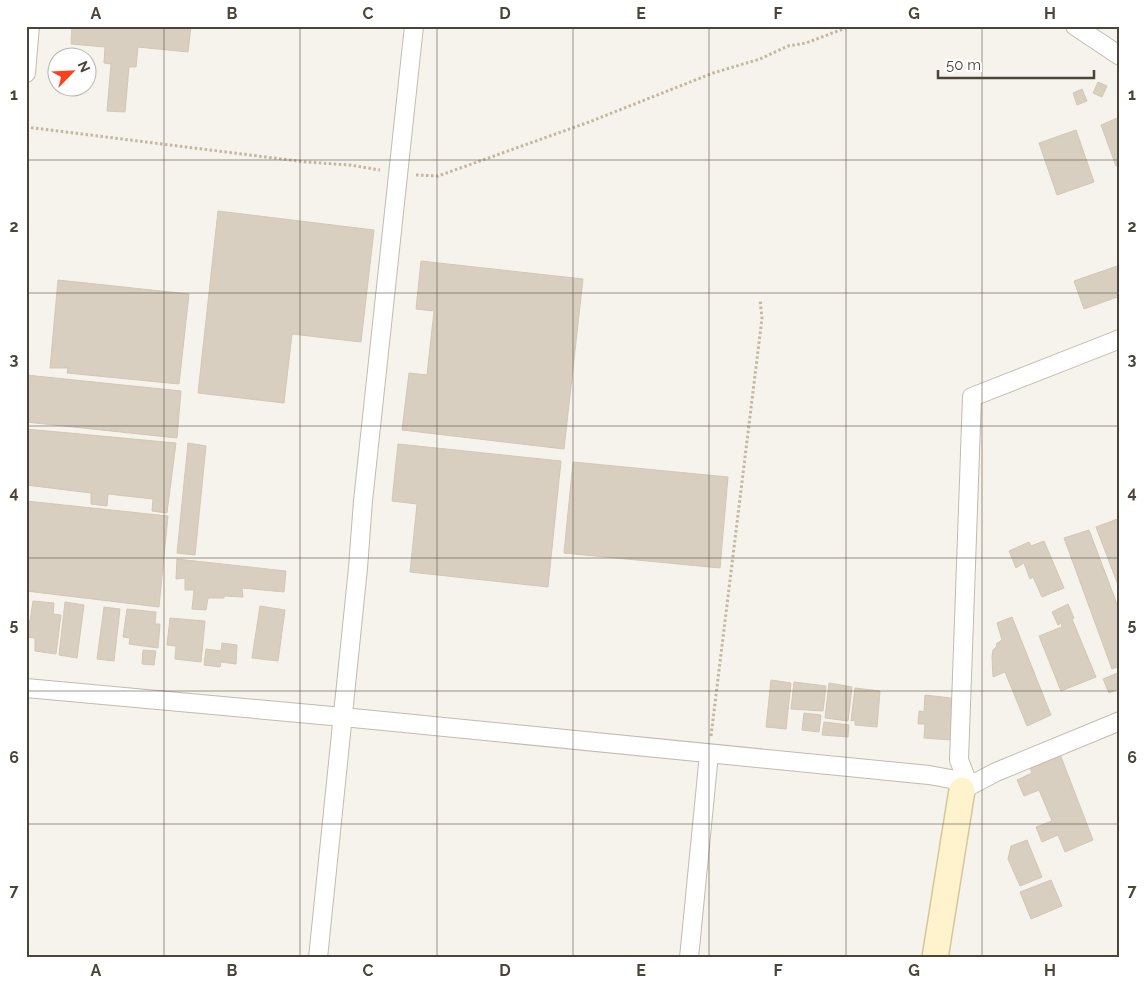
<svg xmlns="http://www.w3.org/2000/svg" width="1146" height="984" viewBox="0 0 1146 984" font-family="Raleway,sans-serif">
	<rect width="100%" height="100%" fill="#f6f3ec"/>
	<!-- building -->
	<path fill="#d8cfc1" stroke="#d3c7b4" d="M72 26H191L188 52 138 47 136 67H129L125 112 107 111 111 64 104 63 105 47 71 44Z
		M1098 82 1107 86 1102 97 1093 93Z
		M1082 89 1087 101 1077 105 1073 93Z
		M1120 117V164L1116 166 1101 125Z
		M1076 130 1094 182 1057 195 1039 143Z
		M218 211 374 230 361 342 292 334 284 403 198 393Z
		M421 261 583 279 564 449 402 430 409 373 427 375 434 311 416 309Z
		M1120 265V296L1084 309 1074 281Z
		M58 280 189 294 179 384 67 373 68 368H50Z
		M26 375 181 391 177 438 26 422Z
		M26 429 176 443 167 513 152 511 153 499 108 494 107 506 91 504V493L26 485Z
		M188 443 206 446 195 555 177 553Z
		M398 444 561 461 548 587 410 572 417 504 392 501Z
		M573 462 728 477 720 568 564 553Z
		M26 501 168 516 159 607 26 591Z
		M1120 518V590L1096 527Z
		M1089 530 1120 612V666L1112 669 1064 538Z
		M1044 541 1064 588 1042 597 1033 577 1030 579 1024 563 1016 568 1009 551 1029 542 1031 546Z
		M177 559 286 571 284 592 242 588 243 597 224 596V598H208L206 610 192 609 194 590H185V578L176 579Z
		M33 601 54 603 53 614 61 615 56 654 35 651V638L26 637 27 621H30Z
		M65 602 84 605 77 658 59 655Z
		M1068 604 1074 618 1072 619 1096 677 1061 691 1039 636 1062 627 1061 623 1058 625 1052 612Z
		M260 606 285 610 278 661 252 658Z
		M104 607 120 609 114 661 97 659Z
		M127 609 156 612 155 624H160L158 648 129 644 130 638 123 637Z
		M1012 617 1051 715 1027 726 1005 672 993 677 992 657 993 650 997 646 996 644 1002 640 997 623Z
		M170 618 205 621 201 662 175 659 176 646 167 645Z
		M222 643 237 645 236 664 221 662 220 667 204 665 206 649 221 651Z
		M143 650 156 651 154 665 142 664Z
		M1120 672V688L1109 693 1103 679Z
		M771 680 791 683 786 729 766 727Z
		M794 682 826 686 823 711 791 709Z
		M829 683 852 687 848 721 825 718Z
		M855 688 880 691 877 727 855 725V720L851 721Z
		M925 695 959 699 952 740 924 738 925 724H918L919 711 924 712Z
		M804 713 821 715 819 732 802 730Z
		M824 722 849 725 848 737 822 735Z
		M1055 741 1093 840 1065 852 1058 835 1042 842 1036 827 1052 821 1039 790 1024 796 1017 780 1032 773 1025 756Z
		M1027 840 1042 877 1020 886 1008 859 1011 846Z
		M1051 880 1062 906 1031 919 1020 892Z"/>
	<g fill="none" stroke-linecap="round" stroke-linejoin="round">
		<defs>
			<path id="street" d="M1075 26 1120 56
				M26 73 30 26
				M26 688 343 717 929 775 962 781V790
				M962 790 996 772 1120 721
				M963 790 966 778 959 760 972 397 1120 339
				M318 958 358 568 363 501 414 26
				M689 958 709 754"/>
			<path id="secondary" d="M935 958 962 790"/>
		</defs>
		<!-- street casing -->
		<use href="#street" stroke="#c2bbae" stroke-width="20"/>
		<!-- secondary casing -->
		<use href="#secondary" stroke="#d6c79b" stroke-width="28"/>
		<!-- path -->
		<path stroke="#c4b79f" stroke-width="3" stroke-dasharray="2.5 2.5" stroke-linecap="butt" d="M26 127 306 162 350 165 380 170
			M416 175 438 176 589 122 713 73 760 59 788 46 806 43 851 26
			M711 736 762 318 760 300"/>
		<!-- street -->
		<use href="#street" stroke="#fff" stroke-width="18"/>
		<!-- secondary -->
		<use href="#secondary" stroke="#fff3cd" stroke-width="25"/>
	</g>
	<!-- grid -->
	<path fill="none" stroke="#4b4439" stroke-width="1" stroke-opacity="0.55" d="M164 26V958M300 26V958M437 26V958M573 26V958M709 26V958M846 26V958M982 26V958M26 160H1120M26 293H1120M26 426H1120M26 558H1120M26 691H1120M26 824H1120"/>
	<!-- border -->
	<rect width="1146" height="984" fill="none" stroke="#ffffff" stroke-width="55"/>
	<!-- north arrow -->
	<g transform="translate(72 72) rotate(66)"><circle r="24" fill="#ffffff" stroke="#b7b4b0"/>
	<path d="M0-4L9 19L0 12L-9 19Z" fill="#fc3f1d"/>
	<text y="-8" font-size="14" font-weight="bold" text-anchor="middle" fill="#4b4439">N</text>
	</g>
	<!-- scale -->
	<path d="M938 70v8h156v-8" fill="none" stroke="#4b4439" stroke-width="2.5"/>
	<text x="946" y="70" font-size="15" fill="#4b4439" stroke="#ffffff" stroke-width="4" paint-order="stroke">50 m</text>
	<rect x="28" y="28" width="1090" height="928" fill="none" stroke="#4b4439" stroke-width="2"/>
	<g font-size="16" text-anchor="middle" font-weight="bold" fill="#4b4439">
		<text x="96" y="19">A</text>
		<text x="232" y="19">B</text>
		<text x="368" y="19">C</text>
		<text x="505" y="19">D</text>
		<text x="641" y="19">E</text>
		<text x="778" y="19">F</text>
		<text x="914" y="19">G</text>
		<text x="1050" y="19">H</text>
		<text x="14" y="100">1</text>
		<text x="1132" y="100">1</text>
		<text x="14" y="232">2</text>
		<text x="1132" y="232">2</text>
		<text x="14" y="365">3</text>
		<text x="1132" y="365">3</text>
		<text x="14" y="498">4</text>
		<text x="1132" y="498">4</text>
		<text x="14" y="630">5</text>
		<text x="1132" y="630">5</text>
		<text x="14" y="763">6</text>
		<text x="1132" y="763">6</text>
		<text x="14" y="896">7</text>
		<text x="1132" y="896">7</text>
		<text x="96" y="976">A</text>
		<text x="232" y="976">B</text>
		<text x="368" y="976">C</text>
		<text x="505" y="976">D</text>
		<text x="641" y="976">E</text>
		<text x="778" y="976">F</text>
		<text x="914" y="976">G</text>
		<text x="1050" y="976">H</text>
	</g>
</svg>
